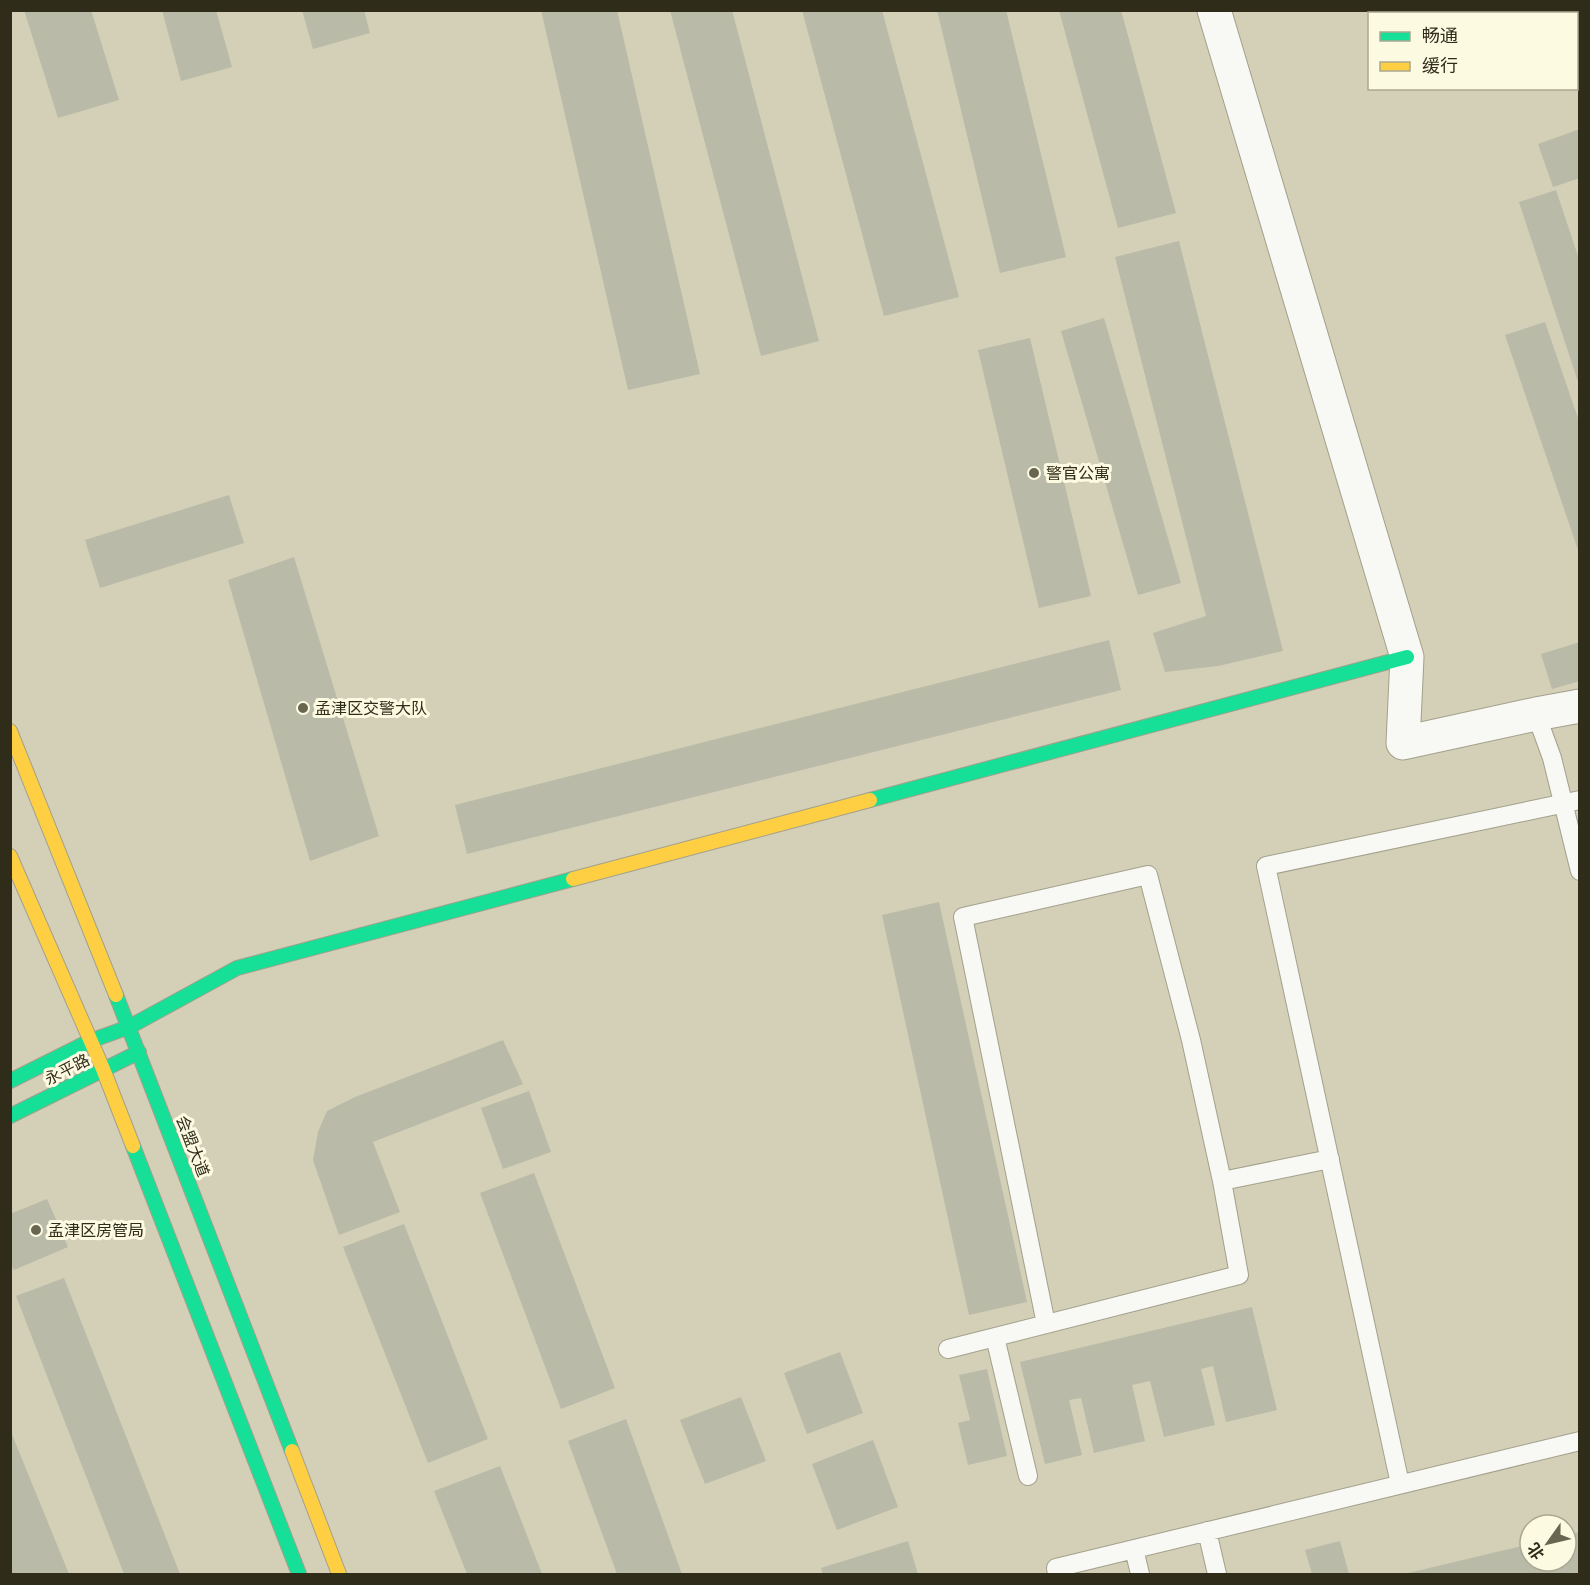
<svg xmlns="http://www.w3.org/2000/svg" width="1590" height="1585" viewBox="0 0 1590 1585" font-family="Commissioner,'Noto Sans SC',sans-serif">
	<rect width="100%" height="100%" fill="#d3d0b7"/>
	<!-- building -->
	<path fill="#b9baa7" d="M24 10H91L119 100 58 118Z
		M162 10H216L232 67 181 81Z
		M302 10H364L370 33 313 49Z
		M541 10H617L700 374 628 390Z
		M670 10H732L819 341 761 356Z
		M802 10H882L959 297 884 316Z
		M937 10H1006L1066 257 1000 273Z
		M1059 10H1121L1176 213 1118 228Z
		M1580 129V178L1553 187 1538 144Z
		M1556 190 1580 262 1579 385 1519 202Z
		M1179 241 1283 651 1218 666 1165 672 1153 633 1206 616 1115 257Z
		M1104 318 1181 583 1138 595 1061 331Z
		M1545 322 1580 424 1579 553 1505 335Z
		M1030 338 1091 596 1039 608 978 350Z
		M229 495 244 543 100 588 85 540Z
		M294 557 379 836 310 861 228 580Z
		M1109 640 1121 690 467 854 455 805Z
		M1580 642V681L1552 689 1541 654Z
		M939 902 1027 1302 969 1315 882 915Z
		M503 1040 523 1084 373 1142 400 1212 339 1235 313 1160 318 1132 327 1111 355 1097Z
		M529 1091 551 1152 503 1169 481 1108Z
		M534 1173 615 1388 561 1409 480 1193Z
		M47 1199 68 1247 14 1270 10 1263V1214Z
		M404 1224 488 1439 428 1463 343 1247Z
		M64 1278 180 1574H124L16 1296Z
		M1252 1307 1277 1410 1226 1422 1213 1366 1201 1369 1215 1425 1164 1437 1150 1381 1132 1385 1145 1441 1094 1453 1081 1398 1069 1400 1082 1455 1045 1464 1020 1362Z
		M840 1352 863 1413 807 1434 784 1373Z
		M987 1369 1007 1456 968 1465 958 1423 970 1420 959 1375Z
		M741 1397 766 1461 705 1484 680 1420Z
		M626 1419 682 1574H617L568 1441Z
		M10 1432H11L69 1574H10Z
		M873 1440 898 1507 837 1530 812 1464Z
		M500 1466 542 1574H467L434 1491Z
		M1580 1532V1574H1404L1530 1544V1561H1566V1535Z
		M908 1541 918 1574H823L821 1568Z
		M1340 1541 1349 1574H1312L1305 1550Z"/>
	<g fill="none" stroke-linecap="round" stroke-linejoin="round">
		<defs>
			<path id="lane" d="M1536 714 1552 758 1580 871
				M1046 1324 963 917 1148 875 1191 1040 1222 1181
				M995 1337 1028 1476
				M948 1349 1239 1275 1222 1181 1330 1159
				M1400 1484 1266 866 1580 800
				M1207 1531 1217 1574
				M1134 1549 1140 1574
				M1057 1574 1056 1568 1580 1441"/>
			<path id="street" d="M1214 10 1407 657 1403 743 1536 714 1580 706"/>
			<path id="fast" d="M870 800 1407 657
				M116 995 292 1451
				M10 1081 90 1041 129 1027 237 968 573 879
				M10 1116 139 1052
				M133 1146 299 1574"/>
			<path id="slow" d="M10 731 116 995
				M10 856 103 1069 133 1146
				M573 879 870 800
				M292 1451 339 1574"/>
		</defs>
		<!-- lane casing -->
		<use href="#lane" stroke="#a3a08c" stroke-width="20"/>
		<!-- street casing -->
		<use href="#street" stroke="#a3a08c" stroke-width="35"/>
		<!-- fast casing -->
		<use href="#fast" stroke="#a3a08c" stroke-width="16"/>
		<!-- slow casing -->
		<use href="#slow" stroke="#a3a08c" stroke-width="16"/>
		<!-- lane -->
		<use href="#lane" stroke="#f8f8f4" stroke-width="18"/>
		<!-- street -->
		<use href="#street" stroke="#f8f8f4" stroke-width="33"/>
		<!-- fast -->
		<use href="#fast" stroke="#16e098" stroke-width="14"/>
		<!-- slow -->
		<use href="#slow" stroke="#ffcf43" stroke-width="14"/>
	</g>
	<!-- markers -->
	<g fill="#686551" stroke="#fdfae2" stroke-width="2">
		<circle cx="1034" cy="473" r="6"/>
		<circle cx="303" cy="708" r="6"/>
		<circle cx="36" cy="1230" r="6"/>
	</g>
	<g text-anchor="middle" stroke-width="6" stroke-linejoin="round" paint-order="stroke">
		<!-- poi labels -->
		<g font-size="16" fill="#2f2c1a" stroke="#fdfae2" text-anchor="start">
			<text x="1046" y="479">警官公寓</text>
			<text x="315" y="714">孟津区交警大队</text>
			<text x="48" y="1236">孟津区房管局</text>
		</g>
		<!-- street labels -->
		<g font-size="16" fill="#2f2c1a" stroke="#fdfae2">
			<text transform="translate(67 1069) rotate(-27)" y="6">永平路</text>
			<text transform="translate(193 1146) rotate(69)" y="6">会盟大道</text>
		</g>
	</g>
	<!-- border -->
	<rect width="1590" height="1585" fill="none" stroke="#2f2c1a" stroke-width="24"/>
	<!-- legend -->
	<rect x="1368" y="12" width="210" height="78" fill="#fdfae2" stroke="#aba892" stroke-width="1.5"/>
	<rect x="1380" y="32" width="30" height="9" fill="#16e098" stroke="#aba892" stroke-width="1.5"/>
	<text x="1422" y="42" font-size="18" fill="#2f2c1a">畅通</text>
	<rect x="1380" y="62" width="30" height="9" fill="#ffcf43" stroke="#aba892" stroke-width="1.5"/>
	<text x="1422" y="72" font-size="18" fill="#2f2c1a">缓行</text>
	<!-- north arrow -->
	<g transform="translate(1548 1543) rotate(236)"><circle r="28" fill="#fdfae2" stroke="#aba892" stroke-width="1.5"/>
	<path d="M0-4.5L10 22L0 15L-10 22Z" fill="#686551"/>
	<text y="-9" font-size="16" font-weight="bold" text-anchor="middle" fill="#2f2c1a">北</text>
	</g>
</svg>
